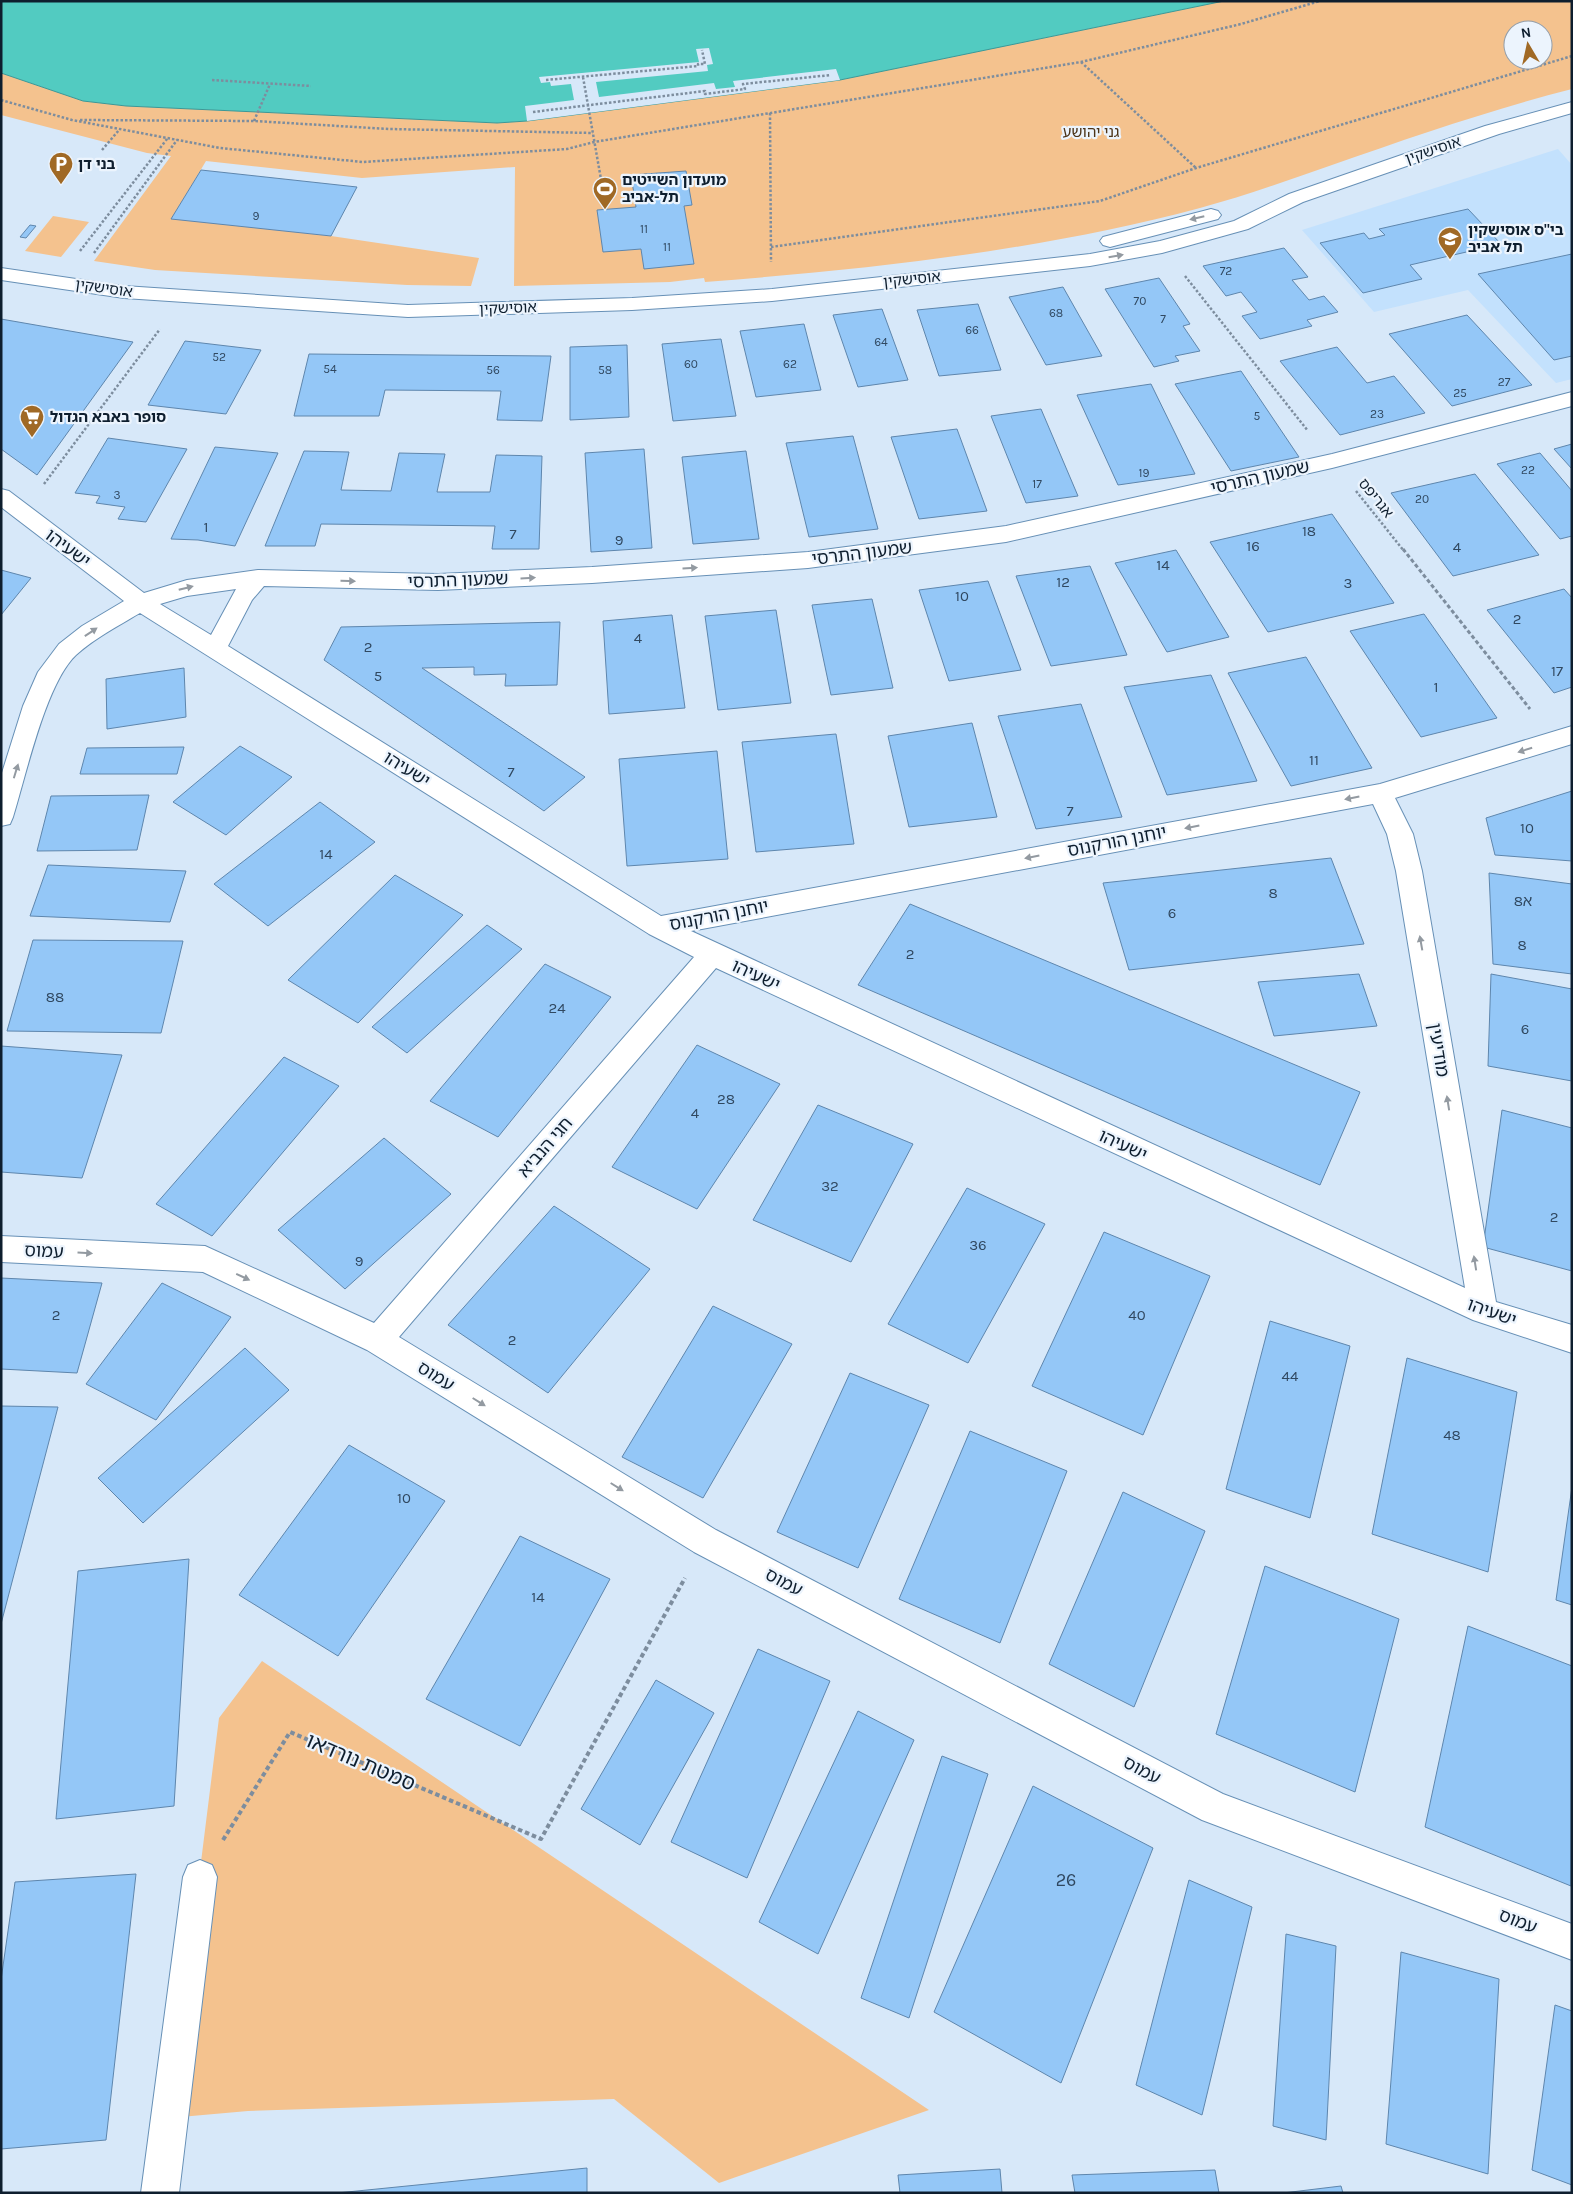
<svg xmlns="http://www.w3.org/2000/svg" width="1573" height="2194" viewBox="0 0 1573 2194" font-family="Karla,'Noto Sans Hebrew',sans-serif">
	<rect width="100%" height="100%" fill="#d7e8f9"/>
	<!-- built -->
	<path fill="#c3e1fd" d="M1558 149 1572 165V379L1556 383 1468 290 1374 312 1302 230Z"/>
	<!-- green -->
	<path fill="#f4c28e" fill-rule="evenodd" d="M1224 1H1572V89C1490 110 1412 137 1332 165 1289 180 1245 196 1200 208 1039 251 871 269 705 282L704 278 670 282 514 286 515 167 362 178 206 161 172 218 331 236 479 258 471 286 407 285 155 270 94 261 171 156 147 153 1 115V73L83 101 126 106 497 123 527 121 840 80ZM1513 30H1543V60H1513Z
		M53 216 89 222 61 257 25 251Z
		M262 1661 929 2110 719 2183 614 2099 248 2111 169 2118 219 1718Z"/>
	<!-- water -->
	<path fill="#52cbc1" stroke="#3e9795" d="M1 1H1224L840 80 527 121 497 123 126 106 83 101 1 73Z"/>
	<!-- pier -->
	<path fill="#d7e8f9" d="M709 48 713 64 707 65 708 71 596 82 599 97 714 83 716 89 735 87 733 81 836 69 840 80 527 121 525 106 574 100 571 84 551 86 550 82 541 83 539 77 699 62 696 49Z"/>
	<!-- building -->
	<path fill="#94c7f7" stroke="#5e86ad" d="M201 170 357 187 331 236 171 219Z
		M686 171 692 205 684 206 694 264 644 269 641 249 603 252 597 210 636 207 631 175Z
		M1468 209 1501 244 1410 265 1422 279 1363 293 1320 243 1364 233 1369 239 1385 235 1379 229Z
		M30 225 36 226 26 238 20 237Z
		M1284 248 1308 277 1292 280 1309 300 1324 296 1338 312 1307 320 1312 326 1260 339 1242 316 1257 312 1241 292 1226 296 1203 266Z
		M1572 254V356L1554 360 1478 274Z
		M1159 278 1190 324 1183 326 1200 351 1175 356 1179 361 1154 367 1105 289Z
		M1063 287 1102 356 1046 365 1009 297Z
		M978 304 1001 370 939 376 917 310Z
		M882 309 908 380 858 387 833 315Z
		M1467 315 1532 385 1452 406 1389 334Z
		M1 319 133 342 37 475 1 449Z
		M804 324 821 390 756 397 740 331Z
		M721 339 736 416 673 421 662 344Z
		M185 341 261 350 226 414 148 405Z
		M627 345 629 417 570 420V347Z
		M1337 347 1367 383 1394 376 1425 413 1340 435 1280 361Z
		M309 354 551 356 542 421 497 420 501 391 385 390 379 416H294Z
		M1241 371 1299 457 1231 471 1175 384Z
		M1151 384 1195 474 1118 485 1077 395Z
		M1041 409 1078 496 1026 503 991 416Z
		M957 429 987 511 919 519 891 437Z
		M853 436 878 529 809 537 786 443Z
		M108 438 187 449 146 522 118 519 125 507 96 503 100 496 75 493Z
		M1572 444V469L1554 449Z
		M215 447 278 453 235 546 198 540 171 539Z
		M644 449 652 548 591 552 585 453Z
		M304 451 349 452 341 490 391 491 399 453 445 454 437 492H490L496 455 542 456 539 549H492L495 526 321 524 315 546H265Z
		M746 451 759 539 693 544 682 457Z
		M1540 453 1572 491V536L1560 539 1497 464Z
		M1475 474 1539 555 1453 576 1391 493Z
		M1332 514 1394 603 1268 632 1210 542Z
		M1176 550 1229 637 1167 652 1115 563Z
		M1090 566 1127 655 1051 666 1016 576Z
		M1 570 31 578 1 615Z
		M988 581 1021 670 949 681 919 590Z
		M1564 589 1572 598V687L1554 693 1487 610Z
		M872 599 893 688 831 695 812 605Z
		M776 610 791 703 718 710 705 616Z
		M1424 614 1497 718 1421 737 1350 631Z
		M672 615 685 708 609 714 603 621Z
		M560 622 557 685 505 686 506 674 474 675V667L422 668 585 777 544 811 324 660 341 627Z
		M1306 657 1372 768 1291 786 1228 673Z
		M184 668 186 717 107 729 106 679Z
		M1211 675 1257 781 1167 795 1124 687Z
		M1081 704 1122 817 1036 829 998 716Z
		M972 723 997 817 909 827 888 736Z
		M836 734 854 844 756 852 742 742Z
		M240 746 292 777 226 835 173 802Z
		M184 747 177 774H80L87 748Z
		M717 751 728 859 627 866 619 759Z
		M1572 791V861L1495 855 1486 818Z
		M149 795 137 850 37 851 51 796Z
		M320 802 375 842 268 926 214 884Z
		M1331 858 1364 944 1129 970 1103 883Z
		M48 865 186 871 170 922 30 916Z
		M1489 873 1572 884V974L1493 964Z
		M395 875 463 915 358 1023 288 980Z
		M910 904 1360 1092 1320 1185 858 985Z
		M487 925 522 949 407 1053 372 1027Z
		M33 940 183 941 161 1033 7 1031Z
		M545 964 611 997 498 1137 430 1101Z
		M1359 974 1377 1026 1274 1036 1258 982Z
		M1491 974 1572 989V1081L1488 1066Z
		M697 1045 780 1084 697 1209 612 1167Z
		M1 1046 122 1055 82 1178 1 1172Z
		M284 1057 339 1086 212 1236 156 1204Z
		M818 1105 913 1144 851 1262 753 1220Z
		M1502 1110 1572 1128V1271L1483 1247Z
		M384 1138 451 1194 345 1289 278 1230Z
		M967 1188 1045 1224 968 1363 888 1324Z
		M554 1206 650 1269 548 1393 448 1325Z
		M1104 1232 1210 1276 1143 1435 1032 1386Z
		M1 1278 102 1283 77 1373 1 1369Z
		M162 1283 231 1317 156 1420 86 1384Z
		M713 1306 792 1344 703 1498 622 1457Z
		M1270 1321 1350 1346 1310 1518 1226 1489Z
		M245 1348 289 1390 143 1523 98 1478Z
		M1407 1358 1517 1392 1488 1572 1372 1534Z
		M850 1373 929 1405 858 1568 777 1532Z
		M1 1406 58 1407 1 1624Z
		M970 1431 1067 1471 1000 1643 899 1599Z
		M349 1445 445 1501 338 1656 239 1595Z
		M1572 1487V1605L1556 1600Z
		M1123 1492 1205 1531 1134 1707 1049 1664Z
		M520 1536 610 1579 520 1746 426 1699Z
		M189 1559 174 1806 56 1819 78 1571Z
		M1265 1566 1399 1619 1355 1792 1216 1734Z
		M1468 1626 1572 1666 1571 1886 1425 1827Z
		M758 1649 830 1681 747 1878 671 1842Z
		M656 1680 714 1713 640 1845 581 1809Z
		M858 1711 914 1740 818 1954 759 1922Z
		M942 1756 988 1774 909 2018 861 1998Z
		M1033 1786 1153 1848 1061 2083 934 2012Z
		M136 1874 106 2140 1 2149V1980L15 1882Z
		M1189 1880 1252 1907 1202 2115 1136 2085Z
		M1286 1934 1336 1946 1326 2140 1273 2126Z
		M1401 1952 1499 1979 1488 2174 1386 2144Z
		M1555 2005 1572 2011V2185L1532 2170Z
		M587 2168V2193H337Z
		M1000 2169 1002 2193H900L898 2175Z
		M1215 2170 1219 2193H1075L1072 2175Z
		M1341 2186 1343 2193H1283Z"/>
	<g fill="none" stroke-linecap="round" stroke-linejoin="round">
		<defs>
			<path id="minor" d="M1572 102V113L1499 134 1303 202 1248 229 1162 253 1090 266 772 301 632 310 408 317 124 298 1 280V268L124 286 408 305 632 298 772 289 1090 254 1160 241 1234 221 1289 194 1485 126Z
				M1211 209 1218 211 1221 215 1218 219 1110 247 1103 245 1100 241 1103 237Z
				M1572 392V406L1332 468 1006 542 808 568 592 583 438 590 264 586 252 600 228 646 661 916 1380 784 1572 726V744L1395 798 1413 834 1422 871 1496 1302 1572 1325V1353L1473 1320 716 968 399 1337 716 1530 1223 1794 1572 1924V1960L1202 1820 694 1552 367 1350 203 1272 1 1262V1236L205 1246 374 1323 694 957 649 934 140 613C118 626 95 638 76 655 46 683 26 775 13 817L10 824 1 826V776L23 706 38 672 59 644 82 626 124 601 1 507V489L9 491 144 593 187 580 258 570 438 574 592 567 808 552 1006 526 1332 454ZM236 589 211 635 160 604 187 596ZM1373 804 1387 834 1396 871 1465 1288 691 931Z
				M200 1860 212 1865 217 1877 179 2193H141L183 1877 188 1865Z"/>
		</defs>
		<!-- minor casing -->
		<use href="#minor" stroke="#6790b6" stroke-width="2"/>
		<!-- path-far2 -->
		<path stroke="#7d8d9e" stroke-width="2.5" stroke-dasharray="2.5 2" stroke-linecap="butt" d="M1081 62 1196 168
			M583 77 605 202
			M212 80 311 86
			M546 80 698 66V64H705L702 50
			M1 100 72 120 220 148 363 162 567 149 594 142 1081 62 1241 24 1320 1
			M533 112 705 91V94L745 89 743 84 831 75
			M770 113 771 262
			M80 120 254 121 389 129 593 133
			M254 121 270 84
			M102 150 119 130
			M771 247 1100 201 1196 168 1572 56
			M80 251 167 139
			M94 253 177 140
			M1185 276 1308 431
			M44 484 160 329
			M1356 491 1404 551"/>
		<!-- path-far1 -->
		<path stroke="#7d8d9e" stroke-width="3" stroke-dasharray="4 2.5" stroke-linecap="butt" d="M1403 549 1530 709"/>
		<!-- path -->
		<path stroke="#7d8d9e" stroke-width="4" stroke-dasharray="4.5 3" stroke-linecap="butt" d="M223 1840 290 1732 541 1839 685 1578"/>
		<!-- minor -->
		<use href="#minor" fill="#fff" fill-rule="evenodd"/>
	</g>
	<!-- one-way arrows -->
	<defs><path id="oneway-solid" d="M-6-.8H1V-3.2L6.5 0L1 3.2V.8H-6Z" transform="scale(1.25)"/></defs>
	<g fill="#939aa1">
		<use href="#oneway-solid" transform="translate(1197 218) rotate(167)"/>
		<use href="#oneway-solid" transform="translate(1116 256) rotate(-10)"/>
		<use href="#oneway-solid" transform="translate(690 568) rotate(-4)"/>
		<use href="#oneway-solid" transform="translate(528 578) rotate(-3)"/>
		<use href="#oneway-solid" transform="translate(348 581) rotate(1)"/>
		<use href="#oneway-solid" transform="translate(186 588) rotate(-14)"/>
		<use href="#oneway-solid" transform="translate(91 632) rotate(-34)"/>
		<use href="#oneway-solid" transform="translate(1525 750) rotate(163)"/>
		<use href="#oneway-solid" transform="translate(16 771) rotate(-73)"/>
		<use href="#oneway-solid" transform="translate(1352 798) rotate(169)"/>
		<use href="#oneway-solid" transform="translate(1192 827) rotate(169)"/>
		<use href="#oneway-solid" transform="translate(1032 857) rotate(169)"/>
		<use href="#oneway-solid" transform="translate(1421 943) rotate(-100)"/>
		<use href="#oneway-solid" transform="translate(1448 1103) rotate(-99)"/>
		<use href="#oneway-solid" transform="translate(85 1253) rotate(3)"/>
		<use href="#oneway-solid" transform="translate(1475 1263) rotate(-99)"/>
		<use href="#oneway-solid" transform="translate(243 1277) rotate(25)"/>
		<use href="#oneway-solid" transform="translate(479 1402) rotate(32)"/>
		<use href="#oneway-solid" transform="translate(617 1487) rotate(32)"/>
	</g>
	<!-- icons -->
	<defs>
		<symbol id="parking-pin" viewBox="-11 -11 22 30"><path d="M0 17L-7.5 6A9.5 9.5 0 1 1 7.5 6Z" fill="#a06925" stroke="#ecf4fd"/><path d="M-3.5-5.5H1a3.5 3.5 0 0 1 0 7H-1V5.5H-3.5ZM-1-3.4V-.6H.8a1.4 1.4 0 0 0 0-2.8Z" fill="#fff"/></symbol>
		<symbol id="stadium-pin" viewBox="-11 -11 22 30"><path d="M0 17L-7.5 6A9.5 9.5 0 1 1 7.5 6Z" fill="#a06925" stroke="#ecf4fd"/><path d="M0-5a6.5 5 0 1 0 0 10a6.5 5 0 1 0 0-10ZM-3.5-1.8h7v3.6h-7Z" fill="#fff"/></symbol>
		<symbol id="school-pin" viewBox="-11 -11 22 30"><path d="M0 17L-7.5 6A9.5 9.5 0 1 1 7.5 6Z" fill="#a06925" stroke="#ecf4fd"/><path d="M0-5L7-2L0 1L-7-2ZM-4 1L0 2.5L4 1V4Q0 6-4 4Z" fill="#fff"/></symbol>
		<symbol id="supermarket-pin" viewBox="-11 -11 22 30"><path d="M0 17L-7.5 6A9.5 9.5 0 1 1 7.5 6Z" fill="#a06925" stroke="#ecf4fd"/><path d="M-6-5.5h2.5l.6 2H6L4.5 2H-2.5L-4.4-4H-6ZM-1.5 3.2a1.3 1.3 0 1 0 .1 0ZM3 3.2a1.3 1.3 0 1 0 .1 0Z" fill="#fff"/></symbol>
	</defs>
	<g fill-rule="evenodd">
		<use href="#parking-pin" x="47" y="150" width="28" height="38"/>
		<use href="#stadium-pin" x="591" y="175" width="28" height="38"/>
		<use href="#school-pin" x="1436" y="225" width="28" height="38"/>
		<use href="#supermarket-pin" x="18" y="403" width="28" height="38"/>
	</g>
	<g text-anchor="middle" stroke-width="4.5" stroke-linejoin="round" paint-order="stroke">
		<!-- far-number labels -->
		<g font-size="12" fill="#304860">
			<text x="256" y="220">9</text>
			<text x="644" y="233">11</text>
			<text x="667" y="251">11</text>
			<text x="1226" y="275">72</text>
			<text x="1140" y="305">70</text>
			<text x="1056" y="317">68</text>
			<text x="1163" y="323">7</text>
			<text x="972" y="334">66</text>
			<text x="881" y="346">64</text>
			<text x="219" y="361">52</text>
			<text x="691" y="368">60</text>
			<text x="790" y="368">62</text>
			<text x="330" y="373">54</text>
			<text x="493" y="374">56</text>
			<text x="605" y="374">58</text>
			<text x="1504" y="386">27</text>
			<text x="1460" y="397">25</text>
			<text x="1377" y="418">23</text>
			<text x="1257" y="420">5</text>
			<text x="1528" y="474">22</text>
			<text x="1144" y="477">19</text>
			<text x="1037" y="488">17</text>
			<text x="117" y="499">3</text>
			<text x="1422" y="503">20</text>
		</g>
		<!-- far-park labels -->
		<g font-size="15" fill="#4d3418" stroke="#ecf4fd">
			<text x="1091" y="137">גני יהושע</text>
		</g>
		<!-- far-street labels -->
		<g font-size="15" fill="#0e1e2e" stroke="#ecf4fd">
			<text transform="translate(1433 150) rotate(-19)" y="5">אוסישקין</text>
			<text transform="translate(912 279) rotate(-6)" y="5">אוסישקין</text>
			<text transform="translate(104 288) rotate(8)" y="5">אוסישקין</text>
			<text transform="translate(508 308) rotate(-2)" y="5">אוסישקין</text>
			<text transform="translate(1376 498) rotate(51)" y="5">אגריפס</text>
		</g>
		<!-- far-poi labels -->
		<g font-size="15" font-weight="bold" fill="#0e1e2e" stroke="#ecf4fd" text-anchor="start">
			<text x="78" y="169">בני דן</text>
			<text x="622" y="185">מועדון השייטים<tspan x="622" dy="17">תל-אביב</tspan></text>
			<text x="1468" y="235">בי"ס אוסישקין<tspan x="1468" dy="17">תל אביב</tspan></text>
			<text x="50" y="422">סופר באבא הגדול</text>
		</g>
		<!-- number labels -->
		<g font-size="15" fill="#304860">
			<text x="206" y="532">1</text>
			<text x="1309" y="536">18</text>
			<text x="513" y="539">7</text>
			<text x="619" y="545">9</text>
			<text x="1253" y="551">16</text>
			<text x="1457" y="552">4</text>
			<text x="1163" y="570">14</text>
			<text x="1063" y="587">12</text>
			<text x="1348" y="588">3</text>
			<text x="962" y="601">10</text>
			<text x="1517" y="624">2</text>
			<text x="638" y="643">4</text>
			<text x="368" y="652">2</text>
			<text x="1557" y="676">17</text>
			<text x="378" y="681">5</text>
			<text x="1436" y="692">1</text>
			<text x="1314" y="765">11</text>
			<text x="511" y="777">7</text>
			<text x="1070" y="816">7</text>
			<text x="1527" y="833">10</text>
			<text x="326" y="859">14</text>
			<text x="1273" y="898">8</text>
			<text x="1523" y="906">8א</text>
			<text x="1172" y="918">6</text>
			<text x="1522" y="950">8</text>
			<text x="910" y="959">2</text>
			<text x="55" y="1002">88</text>
			<text x="557" y="1013">24</text>
			<text x="1525" y="1034">6</text>
			<text x="726" y="1104">28</text>
			<text x="695" y="1118">4</text>
			<text x="830" y="1191">32</text>
			<text x="1554" y="1222">2</text>
			<text x="978" y="1250">36</text>
			<text x="359" y="1266">9</text>
			<text x="56" y="1320">2</text>
			<text x="1137" y="1320">40</text>
			<text x="512" y="1345">2</text>
			<text x="1290" y="1381">44</text>
			<text x="1452" y="1440">48</text>
			<text x="404" y="1503">10</text>
			<text x="538" y="1602">14</text>
		</g>
		<!-- street labels -->
		<g font-size="18" fill="#0e1e2e" stroke="#ecf4fd">
			<text transform="translate(1260 477) rotate(-13)" y="6">שמעון התרסי</text>
			<text transform="translate(68 548) rotate(37)" y="6">ישעיהו</text>
			<text transform="translate(862 553) rotate(-7)" y="6">שמעון התרסי</text>
			<text transform="translate(458 580) rotate(-2)" y="6">שמעון התרסי</text>
			<text transform="translate(407 769) rotate(32)" y="6">ישעיהו</text>
			<text transform="translate(1117 841) rotate(-11)" y="6">יוחנן הורקנוס</text>
			<text transform="translate(719 915) rotate(-11)" y="6">יוחנן הורקנוס</text>
			<text transform="translate(756 975) rotate(25)" y="6">ישעיהו</text>
			<text transform="translate(1439 1050) rotate(81)" y="6">מודיעין</text>
			<text transform="translate(1123 1145) rotate(25)" y="6">ישעיהו</text>
			<text transform="translate(545 1147) rotate(-49)" y="6">חגי הנביא</text>
			<text transform="translate(44 1251) rotate(3)" y="6">עמוס</text>
			<text transform="translate(1492 1312) rotate(20)" y="6">ישעיהו</text>
			<text transform="translate(436 1376) rotate(32)" y="6">עמוס</text>
			<text transform="translate(784 1582) rotate(28)" y="6">עמוס</text>
			<text transform="translate(1142 1770) rotate(28)" y="6">עמוס</text>
			<text transform="translate(1518 1921) rotate(21)" y="6">עמוס</text>
		</g>
		<!-- near-number labels -->
		<g font-size="18" fill="#304860">
			<text x="1066" y="1886">26</text>
		</g>
		<!-- near-street labels -->
		<g font-size="21" fill="#0e1e2e" stroke="#ecf4fd">
			<text transform="translate(361 1762) rotate(23)" y="7">סמטת נורדאו</text>
		</g>
	</g>
	<!-- border -->
	<rect width="1573" height="2194" fill="none" stroke="#0e1e2e" stroke-width="5"/>
	<!-- north arrow -->
	<g transform="translate(1528 45) rotate(351)"><circle r="24" fill="#ecf4fd" stroke="#939eaa"/>
	<path d="M0-4L9 19L0 12L-9 19Z" fill="#a06925"/>
	<text y="-8" font-size="14" font-weight="bold" text-anchor="middle" fill="#0e1e2e">N</text>
	</g>
</svg>
